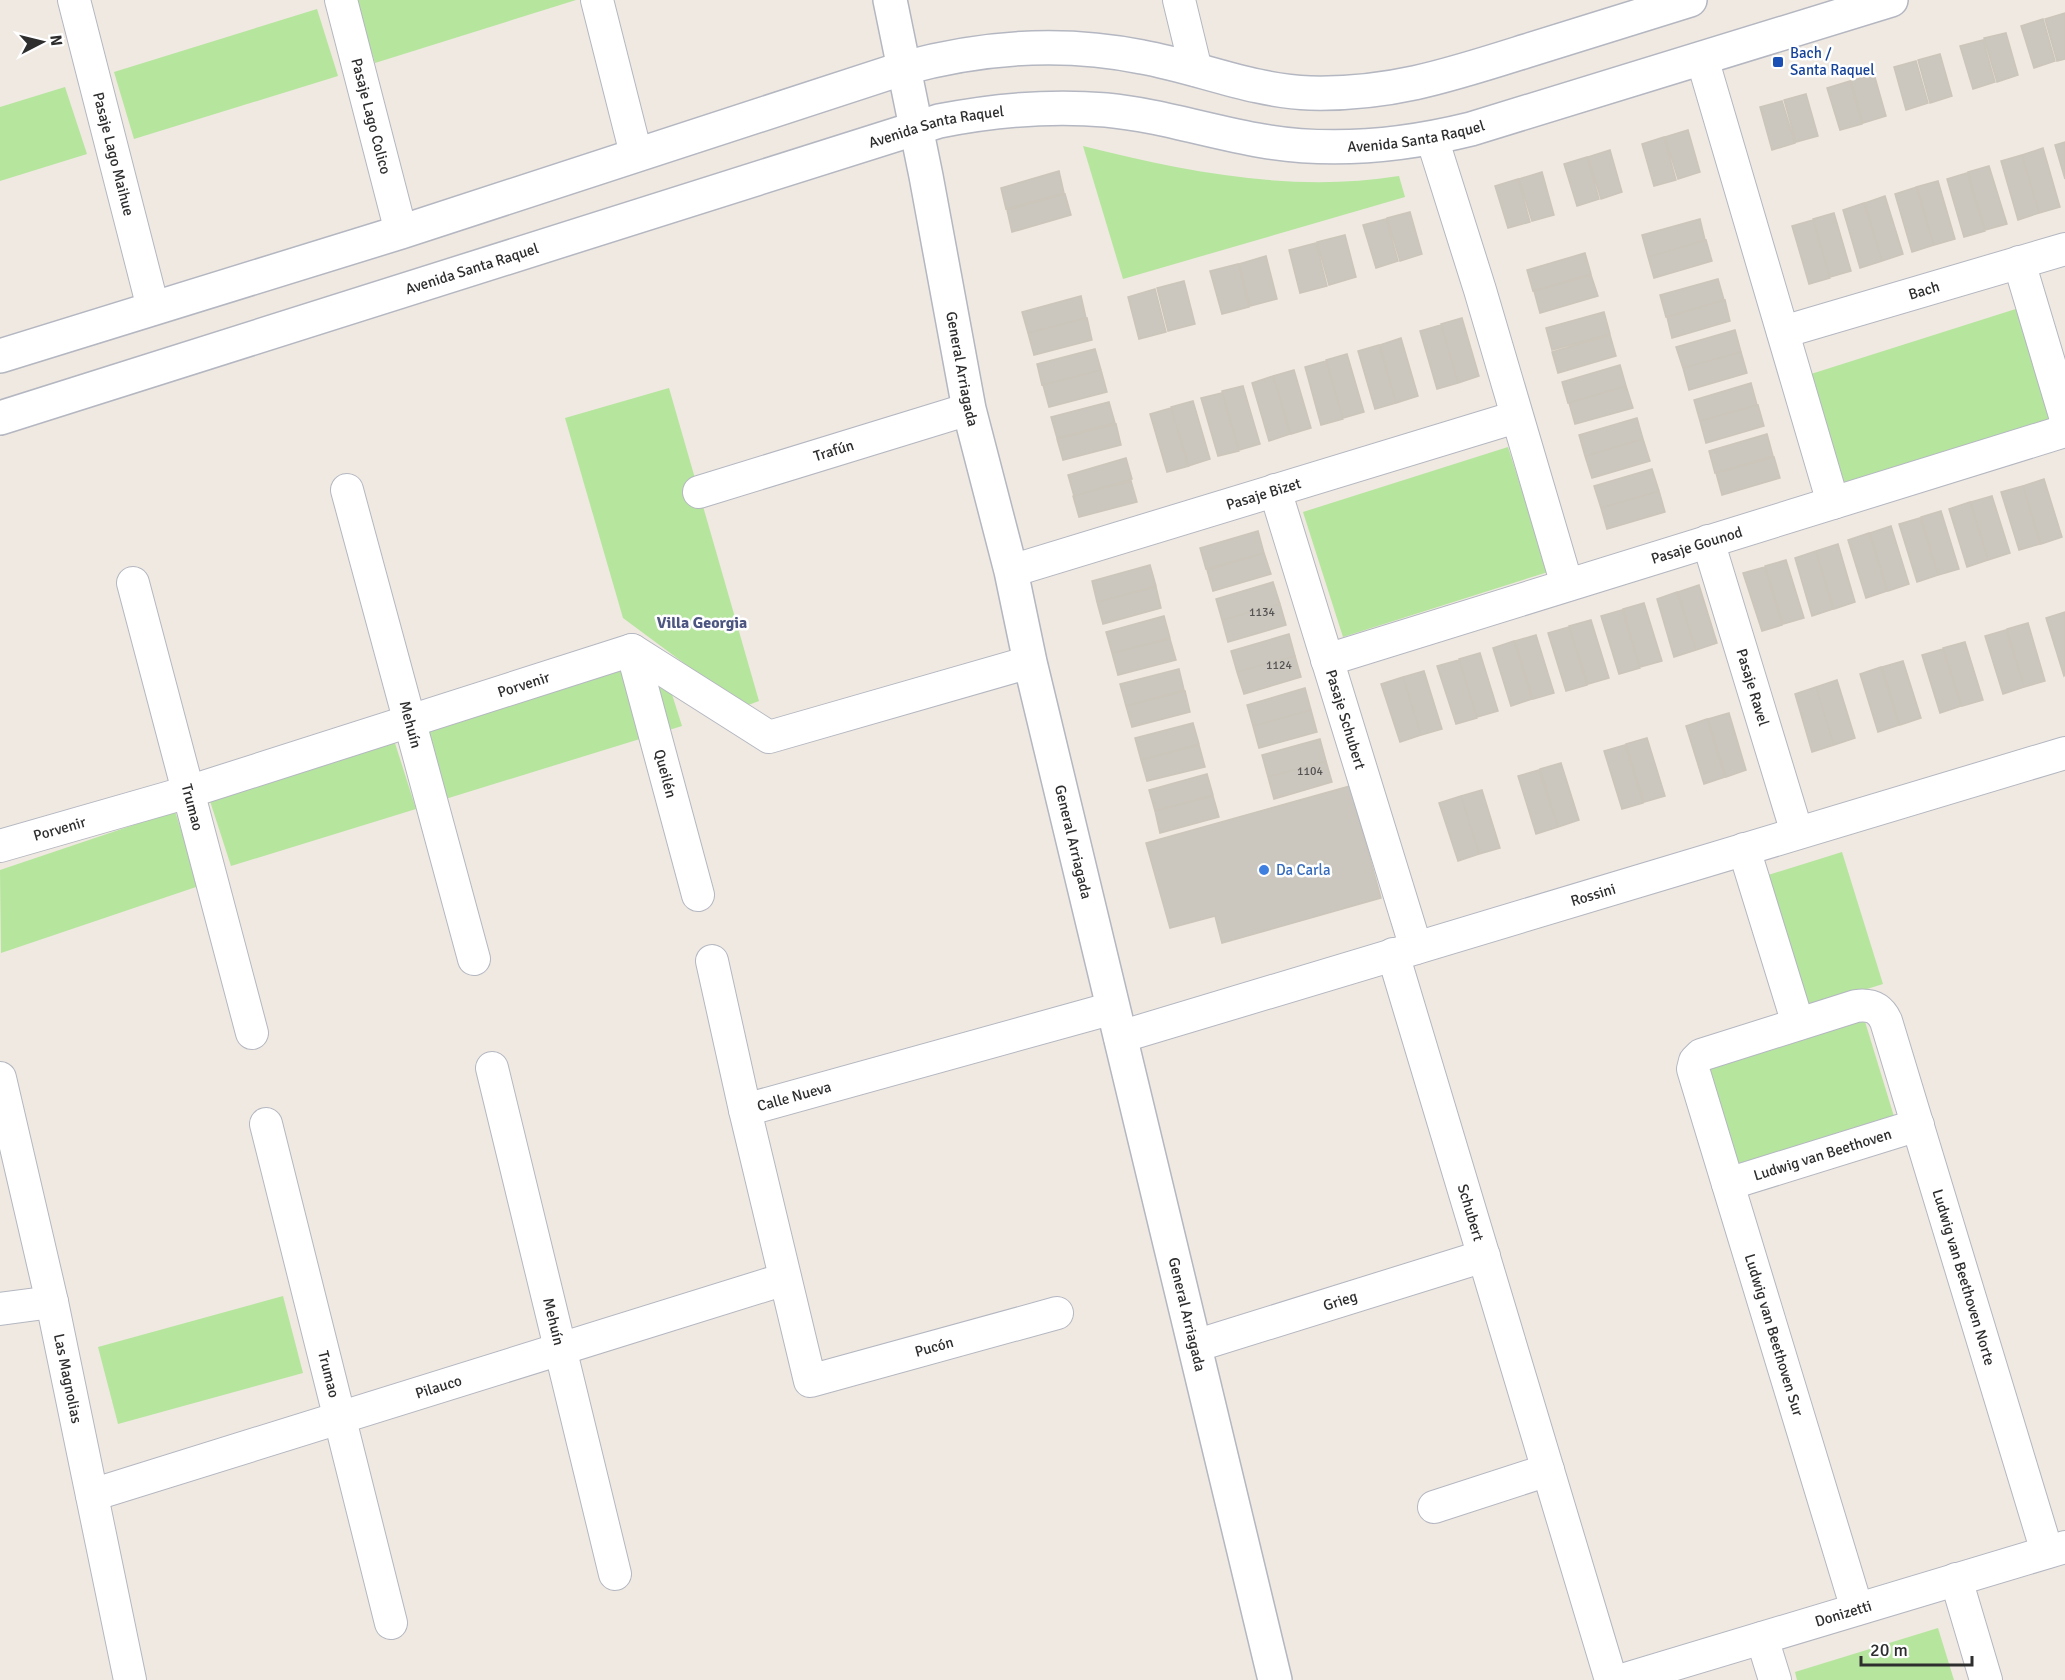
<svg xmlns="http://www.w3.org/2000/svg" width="2065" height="1680" viewBox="0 0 2065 1680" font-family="Signika,sans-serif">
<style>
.green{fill:#b6e59e}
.building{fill:#cbc7bf;stroke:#cbc5ba;stroke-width:1.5}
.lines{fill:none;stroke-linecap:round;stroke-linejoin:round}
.street-casing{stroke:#b4b7c1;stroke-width:34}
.secondary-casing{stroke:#b4b7c1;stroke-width:36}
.street{stroke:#fff;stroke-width:32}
.secondary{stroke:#fff;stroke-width:33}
.transit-dot{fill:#1a4fb4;stroke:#fff;stroke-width:2}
.shop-dot{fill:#3f7fe0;stroke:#fff;stroke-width:2}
.labels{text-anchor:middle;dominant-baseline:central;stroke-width:5;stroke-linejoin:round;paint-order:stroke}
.number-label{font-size:12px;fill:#555452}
.transit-label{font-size:15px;fill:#164399;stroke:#fff;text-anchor:start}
.street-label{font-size:15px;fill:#2e2e2e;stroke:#fff}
.shop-label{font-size:15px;fill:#366cbe;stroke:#fff;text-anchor:start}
.neighbourhood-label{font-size:16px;font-weight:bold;fill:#4d5680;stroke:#fff}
</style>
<rect width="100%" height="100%" fill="#efe9e1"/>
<path class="green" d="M355 0H576L375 63Z
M317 9 338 76 134 139 114 72Z
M65 87 87 154 0 181V107Z
M1083 146C1187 172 1292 193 1399 176L1405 197 1123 279Z
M2022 307 2057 417 1844 484 1811 374Z
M669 388 759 701 743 707 623 618 565 418Z
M1508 447 1548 572 1343 637 1303 512Z
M627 668 670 688 682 726 439 801 418 733Z
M394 740 416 809 231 866 209 798Z
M175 811 199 886 1 953 0 870Z
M1842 852 1883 984 1806 1008 1765 876Z
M1863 1015 1896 1123 1737 1170 1707 1064Z
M283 1296 303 1373 118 1424 98 1347Z
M1938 1628 1954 1680H1797L1795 1672Z"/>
<path class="building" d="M2065 13V59L2057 61 2045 19Z
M2043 19 2055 61 2034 68 2021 26Z
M2006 33 2018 75 1997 82 1984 38Z
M1983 40 1995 82 1973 89 1960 46Z
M1940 54 1952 96 1930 103 1918 60Z
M1916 61 1928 103 1906 110 1894 67Z
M1874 74 1886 116 1863 123 1851 81Z
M1850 81 1862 124 1840 130 1827 88Z
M1806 94 1818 136 1796 142 1784 100Z
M1782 101 1795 143 1772 150 1760 107Z
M1688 130 1700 172 1678 179 1665 137Z
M1664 137 1676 180 1654 186 1642 144Z
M2065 142V179L2055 145Z
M2043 148 2060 207 2039 213 2022 155Z
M1610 150 1622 192 1601 199 1588 157Z
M2022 155 2039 213 2018 220 2001 161Z
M1587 157 1599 199 1577 206 1564 164Z
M1989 166 2007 224 1985 230 1968 172Z
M1059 171 1064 193 1006 209 1001 188Z
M1542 172 1554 215 1532 221 1519 179Z
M1967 173 1985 231 1964 237 1947 179Z
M1518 179 1530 222 1508 228 1495 186Z
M1938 181 1955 239 1934 245 1916 187Z
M1917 187 1934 245 1912 252 1895 194Z
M1065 194 1071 215 1012 232 1007 210Z
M1885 196 1903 254 1882 261 1865 203Z
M1864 203 1882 261 1860 268 1843 210Z
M1410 212 1422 254 1400 261 1387 218Z
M1834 213 1851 271 1830 277 1813 219Z
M1386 219 1398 261 1376 268 1363 225Z
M1700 219 1705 240 1648 257 1642 235Z
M1813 220 1830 278 1809 284 1792 226Z
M1345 235 1356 277 1329 285 1317 242Z
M1706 240 1712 261 1654 278 1648 257Z
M1316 243 1327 286 1300 293 1289 250Z
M1585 253 1591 274 1533 291 1527 270Z
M1266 256 1277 299 1250 306 1239 264Z
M1238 264 1249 307 1222 314 1210 271Z
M1591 275 1598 296 1540 313 1534 291Z
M1718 279 1724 300 1666 317 1660 295Z
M1184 281 1195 324 1168 331 1157 288Z
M1155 289 1166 332 1139 339 1128 297Z
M1081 296 1086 318 1028 333 1022 312Z
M1725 300 1730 321 1672 338 1667 317Z
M1604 312 1610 334 1552 350 1546 328Z
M1087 318 1092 340 1034 355 1028 333Z
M1462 318 1479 376 1458 383 1441 324Z
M1441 325 1458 383 1437 389 1420 331Z
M1735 330 1741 352 1683 368 1676 347Z
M1610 335 1616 356 1558 373 1552 352Z
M1401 338 1418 396 1396 403 1380 345Z
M1379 345 1396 403 1375 409 1358 351Z
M1095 349 1101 370 1042 385 1037 364Z
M1741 352 1747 373 1689 390 1683 368Z
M1347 354 1364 412 1343 418 1326 360Z
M1326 361 1343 419 1321 425 1305 367Z
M1620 365 1626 386 1568 403 1562 382Z
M1101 370 1107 392 1049 407 1043 385Z
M1294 370 1311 428 1291 434 1273 376Z
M1273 376 1290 434 1269 441 1252 383Z
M1751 383 1757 405 1700 421 1694 400Z
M1243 386 1260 444 1239 450 1222 391Z
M1626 386 1633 408 1575 424 1569 403Z
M1222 393 1239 451 1218 456 1201 398Z
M1193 401 1210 459 1188 466 1171 407Z
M1109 402 1115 423 1057 438 1051 417Z
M1758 405 1764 426 1706 443 1700 421Z
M1171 408 1189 466 1167 472 1150 414Z
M1637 418 1643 439 1585 456 1579 435Z
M1116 424 1121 445 1063 460 1057 439Z
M1767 434 1773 456 1715 473 1709 451Z
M1643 439 1650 461 1592 478 1585 456Z
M1774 457 1780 478 1722 495 1716 473Z
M1126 458 1132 479 1074 496 1068 475Z
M1652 469 1659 491 1601 508 1594 486Z
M2044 479 2062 537 2041 544 2023 486Z
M1131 481 1137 502 1079 517 1073 496Z
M2023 486 2040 544 2019 550 2001 492Z
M1659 491 1665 512 1607 529 1601 508Z
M1992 496 2010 553 1988 560 1971 502Z
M1970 502 1988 560 1967 567 1949 509Z
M1941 511 1959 569 1938 575 1921 517Z
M1920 518 1938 575 1917 582 1899 524Z
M1891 526 1909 584 1888 591 1870 533Z
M1258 531 1264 553 1206 569 1200 548Z
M1869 533 1887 591 1866 598 1848 540Z
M1838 544 1855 602 1834 609 1816 551Z
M1816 551 1833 609 1812 616 1795 558Z
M1264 553 1271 574 1213 591 1207 570Z
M1786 560 1804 618 1783 624 1765 566Z
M1150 565 1156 586 1097 602 1092 581Z
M1765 567 1782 625 1762 631 1743 573Z
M1273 582 1280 604 1222 620 1216 599Z
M1699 585 1717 643 1696 650 1678 592Z
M1156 587 1161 608 1103 624 1097 602Z
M1677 592 1696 650 1674 657 1657 599Z
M1644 603 1662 661 1640 667 1623 609Z
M1280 604 1286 625 1228 642 1222 620Z
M1622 610 1640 668 1619 674 1601 616Z
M2065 612V675L2064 676 2046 618Z
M1164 616 1170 638 1112 653 1106 632Z
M1591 620 1609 678 1588 684 1569 626Z
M2028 623 2045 681 2024 687 2007 629Z
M1569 627 1587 685 1566 691 1548 633Z
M2006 630 2024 687 2003 694 1985 636Z
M1289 634 1295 656 1237 672 1231 651Z
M1536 635 1554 693 1533 699 1515 641Z
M1170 639 1176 660 1118 675 1112 653Z
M1514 641 1532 699 1511 706 1493 648Z
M1965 642 1983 700 1962 706 1943 648Z
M1943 649 1961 706 1940 713 1922 655Z
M1480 653 1498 711 1477 717 1459 659Z
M1295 656 1301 677 1244 694 1237 672Z
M1459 660 1477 718 1456 724 1437 666Z
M1903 661 1921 718 1900 725 1882 667Z
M1881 667 1899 725 1878 732 1860 674Z
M1179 669 1184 690 1126 706 1120 684Z
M1424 671 1442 729 1421 735 1403 677Z
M1403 677 1421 735 1400 742 1381 684Z
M1837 680 1855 738 1834 745 1816 687Z
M1816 687 1834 745 1812 752 1795 694Z
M1305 688 1311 710 1253 726 1247 705Z
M1185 691 1190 712 1132 727 1126 706Z
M1311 710 1317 732 1259 748 1253 726Z
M1729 713 1746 770 1726 777 1708 719Z
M1707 719 1725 777 1704 784 1686 726Z
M1193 723 1199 744 1141 760 1135 738Z
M1647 738 1665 796 1644 802 1626 744Z
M1320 739 1326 761 1268 777 1262 755Z
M1199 745 1205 767 1147 781 1141 760Z
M1625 745 1643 803 1622 809 1604 751Z
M1326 761 1332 782 1274 799 1268 777Z
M1561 763 1579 820 1558 827 1540 769Z
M1539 770 1558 827 1536 834 1518 776Z
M1207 774 1213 795 1155 811 1149 790Z
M1350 786 1381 898 1222 943 1215 916 1170 928 1146 843Z
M1482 790 1500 848 1479 854 1461 796Z
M1213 796 1219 817 1160 833 1155 811Z
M1461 796 1479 854 1458 861 1439 803Z"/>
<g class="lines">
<defs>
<g id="street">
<path id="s1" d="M74 0 153 308"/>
<path id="s2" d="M341 0 401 232"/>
<path d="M597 0 636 154"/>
<path d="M1179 0 1196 70"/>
<path d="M1702 58 1833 503"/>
<path d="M1432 138 1480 290 1567 585"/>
<path d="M2019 262 2065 416"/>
<path id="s3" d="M1783 332 2065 249"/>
<path id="s4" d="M347 490 474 959"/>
<path id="s5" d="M1275 490 1416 948"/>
<path id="s6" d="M699 492 969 409"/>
<path id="s7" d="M1708 541 1797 833"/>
<path id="s8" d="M1011 571 1516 417"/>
<path id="s9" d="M133 583 252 1033"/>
<path id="s10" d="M632 650 698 895"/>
<path id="s11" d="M1327 660 2065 431"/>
<path id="s12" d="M0 846 188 792 632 650 769 737 1030 662"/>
<path d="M1744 849 1798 1024"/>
<path id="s13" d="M1393 954 1611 1680"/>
<path id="s14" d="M712 961 745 1110 810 1381 1057 1313"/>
<path id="s15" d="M1120 1037 2065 753"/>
<path id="s16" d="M492 1068 615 1574"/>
<path id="s17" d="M0 1078 52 1302 130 1680"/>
<path id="s18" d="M745 1110 1113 1008"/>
<path id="s19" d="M266 1124 391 1623"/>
<path id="s20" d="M1728 1184 1918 1125"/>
<path d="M0 1309 52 1302"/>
<path id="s21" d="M1195 1346 1484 1256"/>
<path id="s22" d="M92 1495 785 1279"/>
<path d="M1434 1507 1548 1470"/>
<path d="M1956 1579 1986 1680"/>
<path id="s23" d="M1857 1609 1693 1069 1695 1061 1701 1055 1856 1006C1871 1004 1880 1008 1886 1021L2047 1552"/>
<path d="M1762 1638 1775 1680"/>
<path id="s24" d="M1622 1680 2065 1547"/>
</g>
<g id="secondary">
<path id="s25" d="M890 0 926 176 969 409 1011 571 1030 662 1275 1680"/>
<path d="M0 356 401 232 904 68C981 47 1063 41 1142 57 1198 67 1252 91 1310 93 1390 95 1450 75 1526 51 1581 34 1635 17 1690 0"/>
<path id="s26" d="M0 418 939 121C995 110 1049 105 1106 110 1159 115 1210 132 1263 141 1333 153 1402 146 1471 129L1891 0"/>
</g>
</defs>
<use href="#street" class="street-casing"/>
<use href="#secondary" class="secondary-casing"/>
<use href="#street" class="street"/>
<use href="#secondary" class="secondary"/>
</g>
<rect class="transit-dot" x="1772" y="56" width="12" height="12" rx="3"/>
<circle class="shop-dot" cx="1264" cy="870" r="6"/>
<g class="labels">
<g class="number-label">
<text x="1262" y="612">1134</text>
<text x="1279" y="665">1124</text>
<text x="1310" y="771">1104</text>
</g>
<g class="transit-label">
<text x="1790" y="53">Bach /<tspan x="1790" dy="17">Santa Raquel</tspan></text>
</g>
<g class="street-label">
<text stroke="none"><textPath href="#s2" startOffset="120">Pasaje Lago Colico</textPath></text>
<text stroke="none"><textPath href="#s26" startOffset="981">Avenida Santa Raquel</textPath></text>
<text stroke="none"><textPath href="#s26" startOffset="1467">Avenida Santa Raquel</textPath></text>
<text stroke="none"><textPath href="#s1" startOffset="159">Pasaje Lago Maihue</textPath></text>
<text stroke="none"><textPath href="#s26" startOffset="495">Avenida Santa Raquel</textPath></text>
<text stroke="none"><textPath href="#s3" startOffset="147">Bach</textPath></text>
<text stroke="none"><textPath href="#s25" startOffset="376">General Arriagada</textPath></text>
<text stroke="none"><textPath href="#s6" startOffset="141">Trafún</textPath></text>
<text stroke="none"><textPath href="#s8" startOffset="264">Pasaje Bizet</textPath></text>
<text stroke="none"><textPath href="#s11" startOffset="387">Pasaje Gounod</textPath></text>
<text stroke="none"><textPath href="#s12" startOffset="548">Porvenir</textPath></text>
<text stroke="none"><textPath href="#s7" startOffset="153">Pasaje Ravel</textPath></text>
<text stroke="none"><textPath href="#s5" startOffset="240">Pasaje Schubert</textPath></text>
<text stroke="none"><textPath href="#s4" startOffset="243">Mehuín</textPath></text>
<text stroke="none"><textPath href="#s10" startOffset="128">Queilén</textPath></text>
<text stroke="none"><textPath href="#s9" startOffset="232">Trumao</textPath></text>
<text stroke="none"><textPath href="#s12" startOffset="62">Porvenir</textPath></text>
<text stroke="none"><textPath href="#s25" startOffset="862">General Arriagada</textPath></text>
<text stroke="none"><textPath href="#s15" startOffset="494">Rossini</textPath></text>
<text stroke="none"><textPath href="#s18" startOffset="51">Calle Nueva</textPath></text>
<text stroke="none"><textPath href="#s20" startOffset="99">Ludwig van Beethoven</textPath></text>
<text stroke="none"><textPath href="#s13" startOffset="270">Schubert</textPath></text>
<text stroke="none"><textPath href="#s23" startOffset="1048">Ludwig van Beethoven Norte</textPath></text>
<text stroke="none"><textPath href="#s21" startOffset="152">Grieg</textPath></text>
<text stroke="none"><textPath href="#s25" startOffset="1348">General Arriagada</textPath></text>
<text stroke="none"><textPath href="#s16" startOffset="261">Mehuín</textPath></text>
<text transform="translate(1774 1335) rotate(73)">Ludwig van Beethoven Sur</text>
<text stroke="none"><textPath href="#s14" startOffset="560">Pucón</textPath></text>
<text stroke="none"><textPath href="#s19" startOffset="258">Trumao</textPath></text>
<text stroke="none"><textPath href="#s17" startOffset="308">Las Magnolias</textPath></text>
<text stroke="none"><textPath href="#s22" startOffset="363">Pilauco</textPath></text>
<text stroke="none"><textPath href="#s24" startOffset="231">Donizetti</textPath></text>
</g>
<g class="shop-label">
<text x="1276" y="870">Da Carla</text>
</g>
<g class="neighbourhood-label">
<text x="702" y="623">Villa Georgia</text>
</g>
</g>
<g transform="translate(42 42) rotate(83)" stroke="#ffffff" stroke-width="4.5" paint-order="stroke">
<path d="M0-4.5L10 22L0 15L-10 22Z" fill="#2e2e2e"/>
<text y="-9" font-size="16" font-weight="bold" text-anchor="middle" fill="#2e2e2e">N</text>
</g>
<path d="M1861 1656v9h111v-9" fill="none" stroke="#2e2e2e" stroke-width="3"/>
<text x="1870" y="1656" font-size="18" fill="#2e2e2e" stroke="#ffffff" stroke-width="4.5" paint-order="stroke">20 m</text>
</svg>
